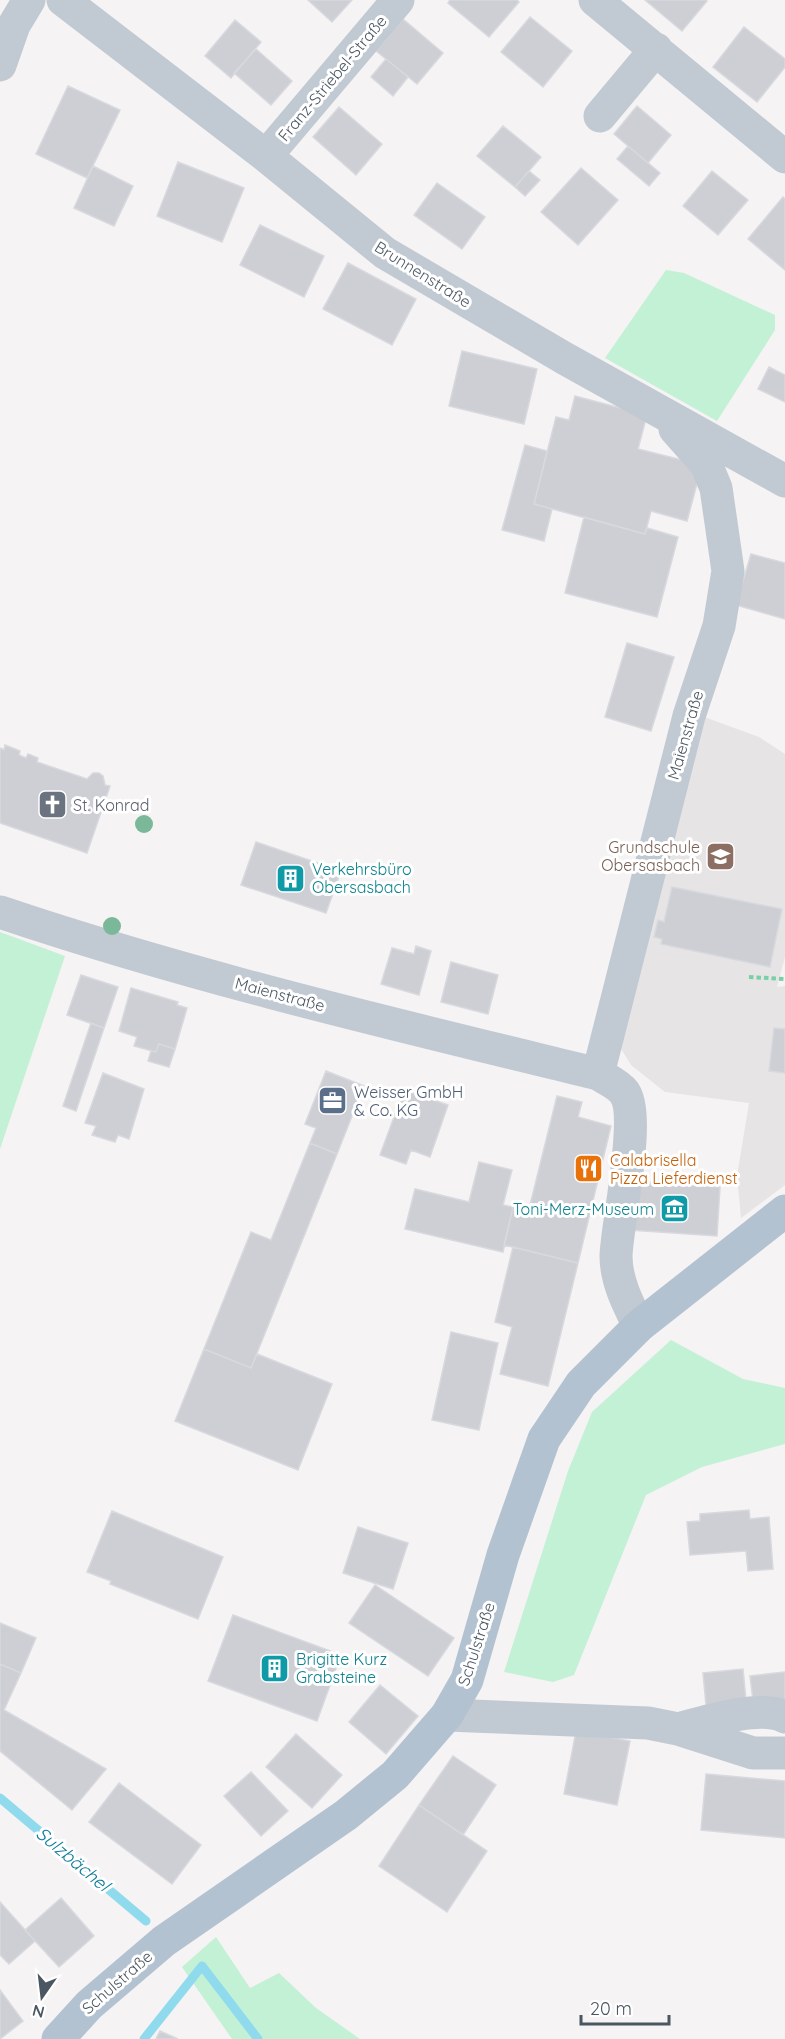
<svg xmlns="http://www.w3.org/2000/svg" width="785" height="2039" viewBox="0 0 785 2039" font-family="Quicksand,sans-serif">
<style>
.education{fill:#e6e4e5}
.green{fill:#c3f1d5}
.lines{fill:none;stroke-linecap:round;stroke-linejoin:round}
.stream{stroke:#90daee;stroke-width:9}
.building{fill:#cdcfd5;stroke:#d7d9de;stroke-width:1.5}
.path{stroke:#7ad0a6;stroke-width:4;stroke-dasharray:4.5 3;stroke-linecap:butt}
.minor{stroke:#c1cad2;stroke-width:33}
.major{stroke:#b3c2d1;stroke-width:33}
.tree{fill:#7bb799}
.labels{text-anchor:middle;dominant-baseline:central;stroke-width:6;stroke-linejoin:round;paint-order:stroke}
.street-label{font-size:16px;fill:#4a5661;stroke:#fff}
.worship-label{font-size:16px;fill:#5b616d;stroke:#fff;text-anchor:start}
.education-label{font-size:16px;fill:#785e54;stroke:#fff;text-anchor:end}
.culture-label{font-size:16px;fill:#0d838f;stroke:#fff;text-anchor:start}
.service-label{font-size:16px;fill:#4e5e75;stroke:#fff;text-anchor:start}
.food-label{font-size:16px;fill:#c56008;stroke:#fff;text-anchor:start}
.water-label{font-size:18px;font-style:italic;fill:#0c7c9b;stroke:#fff}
</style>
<rect width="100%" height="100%" fill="#f5f3f3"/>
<path class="education" d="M696 714 759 737 785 754V957L777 987 785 986V1185L741 1218 737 1176 749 1103 665 1092 631 1065 618 1044Z"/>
<path class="green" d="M666 270 684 273 775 315V330L717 421 605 358Z
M0 932 65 956 0 1149Z
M671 1340 743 1379 785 1388V1444L702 1467 646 1495 574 1675 553 1682 504 1672 568 1471 592 1412Z
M216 1937 250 1988 279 1973 316 2008 360 2039H232L182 1967Z"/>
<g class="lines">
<path class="stream" d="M0 1798 146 1921
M144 2039 202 1966 258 2039"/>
</g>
<path class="building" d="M308 0H352L332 22Z
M450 0H517L519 2 489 37 448 3Z
M645 0H706L707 1 682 31Z
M530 17 572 51 543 87 501 52Z
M403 19 443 53 417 84 376 51Z
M235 20 261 42 231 78 205 56Z
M744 27 785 59V67L757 102 713 67Z
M256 49 292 81 271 105 234 73Z
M386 59 408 77 393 96 371 77Z
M68 86 120 110 87 178 36 154Z
M637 106 671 135 648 163 614 134Z
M339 107 382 144 356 175 313 137Z
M503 126 541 157 515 187 477 156Z
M628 146 660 173 649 186 617 159Z
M178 162 244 188 222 242 157 216Z
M93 166 133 186 114 226 74 208Z
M581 168 618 200 578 245 541 212Z
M529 171 540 180 525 196 515 187Z
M712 171 748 200 718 235 683 206Z
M437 183 485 217 462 249 414 215Z
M783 197 785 199V270L748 239Z
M260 225 324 256 304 297 240 265Z
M348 263 416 299 392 345 323 309Z
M462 351 537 369 524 424 449 406Z
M769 367 785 375V402L758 389Z
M575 396 647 415 638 449 702 465 687 521 651 511 645 534 534 504 556 417 569 420Z
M525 445 547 451 534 504 552 509 544 541 502 530Z
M584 517 645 534 647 528 678 537 657 617 565 593Z
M751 554 785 563V619L736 605Z
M627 643 674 657 651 731 605 717Z
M5 745 20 751 19 755 26 758 28 754 38 758 37 762 87 779 93 773H99L103 776 105 785 110 786 87 853 0 823V748L4 750Z
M256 842 341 871 326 913 241 885Z
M672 887 782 909 770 967 661 944 662 939 654 937 658 920 664 922Z
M416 946 431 951 419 995 381 984 392 948 414 954Z
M451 962 498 975 488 1014 441 1002Z
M81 975 118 987 104 1028 67 1015Z
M131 988 178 1002 177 1005 187 1008 175 1049 159 1044 156 1052 134 1046 137 1037 119 1031Z
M91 1023 104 1028 76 1111 63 1106Z
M774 1028 785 1029V1073L769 1071Z
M159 1044 175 1049 169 1067 148 1061 151 1051 156 1052Z
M326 1071 364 1086 337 1154 310 1143 316 1128 305 1124Z
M103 1073 144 1089 129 1139 118 1135 115 1142 92 1135 96 1126 85 1123Z
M404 1090 448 1105 430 1157 411 1150 406 1164 380 1155Z
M557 1096 582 1102 578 1117 611 1126 578 1263 504 1245 513 1207 539 1214 540 1208 530 1205Z
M310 1143 337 1154 251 1368 204 1349 251 1232 271 1240Z
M479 1162 512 1170 503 1205 513 1207 503 1252 405 1229 415 1189 469 1202Z
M633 1181 720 1187 717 1236 630 1230Z
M513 1247 578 1263 548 1386 500 1374 512 1327 495 1322Z
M451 1332 498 1343 479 1430 432 1420Z
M204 1349 251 1368 257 1354 332 1384 298 1470 175 1421Z
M749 1510 750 1519 769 1517 773 1569 748 1571 746 1551 690 1555 687 1522 700 1521V1514Z
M112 1511 223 1557 198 1619 110 1584 111 1581 87 1572Z
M358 1527 408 1543 393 1589 343 1573Z
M375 1585 454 1638 428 1676 349 1623Z
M233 1615 341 1655 317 1721 208 1681Z
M0 1623 36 1638 21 1673 0 1664Z
M0 1664 21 1673 4 1710 106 1769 72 1810 0 1751Z
M743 1669 746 1701 706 1705 703 1673Z
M785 1672V1706L754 1709 750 1676Z
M380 1685 418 1716 386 1754 349 1722Z
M576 1731 630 1741 617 1805 564 1794Z
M296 1734 342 1775 312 1808 266 1767Z
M453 1756 496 1785 463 1835 419 1805Z
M251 1772 288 1811 261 1836 224 1796Z
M706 1774 785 1781V1838L701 1830Z
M119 1783 201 1845 172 1884 89 1822Z
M419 1805 487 1851 447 1912 379 1866Z
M61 1898 94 1936 59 1967 25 1930Z
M0 1902 35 1941 9 1964 0 1955Z
M0 1990 23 2021 0 2039Z
M160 2031 178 2039H156Z"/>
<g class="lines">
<path class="path" d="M749 977 785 979"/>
<path class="minor" d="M63 0 266 156 385 253 564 358 785 481
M595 0 785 157
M0 65 14 25 29 0
M600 116 656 49
M266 156 398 0
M0 912C196 978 397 1025 598 1074 606 1079 618 1084 624 1092 642 1115 617 1223 616 1256 616 1281 628 1304 639 1326
M598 1074 689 716 719 626 728 571 716 488 706 464 675 429
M447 1715 648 1723 678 1729 753 1753H785
M678 1729C704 1722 761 1704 785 1717"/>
<path class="major" d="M58 2039 89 2005 164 1941 346 1815 395 1775 447 1715 467 1680 503 1555 544 1439 581 1384 639 1326 785 1211"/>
</g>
<g class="tree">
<circle cx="144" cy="824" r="9"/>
<circle cx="112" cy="926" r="9"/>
</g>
<defs>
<symbol id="church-square" viewBox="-11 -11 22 22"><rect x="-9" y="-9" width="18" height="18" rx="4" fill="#6b7280" stroke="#fff"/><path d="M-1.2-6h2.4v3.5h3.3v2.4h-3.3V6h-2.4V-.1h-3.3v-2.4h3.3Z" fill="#fff"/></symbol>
<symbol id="school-square" viewBox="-11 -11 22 22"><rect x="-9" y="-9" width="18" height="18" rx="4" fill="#8d6e63" stroke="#fff"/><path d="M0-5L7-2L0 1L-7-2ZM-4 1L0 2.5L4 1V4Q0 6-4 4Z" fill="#fff"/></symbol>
<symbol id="building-square" viewBox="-11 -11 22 22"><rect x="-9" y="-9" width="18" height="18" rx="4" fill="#0f9aa8" stroke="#fff"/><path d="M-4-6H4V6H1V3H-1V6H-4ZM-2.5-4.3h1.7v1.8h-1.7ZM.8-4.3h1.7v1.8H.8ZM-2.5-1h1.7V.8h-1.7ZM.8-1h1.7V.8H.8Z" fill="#fff"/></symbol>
<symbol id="office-square" viewBox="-11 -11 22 22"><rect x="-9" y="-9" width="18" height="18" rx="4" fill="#5c6f8a" stroke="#fff"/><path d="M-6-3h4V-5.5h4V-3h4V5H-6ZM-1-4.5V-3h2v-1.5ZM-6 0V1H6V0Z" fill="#fff"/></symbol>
<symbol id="restaurant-square" viewBox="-11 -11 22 22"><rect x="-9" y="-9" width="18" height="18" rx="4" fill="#e8710a" stroke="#fff"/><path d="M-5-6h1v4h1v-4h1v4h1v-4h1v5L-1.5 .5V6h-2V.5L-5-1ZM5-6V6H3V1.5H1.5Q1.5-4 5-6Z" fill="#fff"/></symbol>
<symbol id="museum-square" viewBox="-11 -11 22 22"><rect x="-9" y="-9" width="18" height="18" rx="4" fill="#0f9aa8" stroke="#fff"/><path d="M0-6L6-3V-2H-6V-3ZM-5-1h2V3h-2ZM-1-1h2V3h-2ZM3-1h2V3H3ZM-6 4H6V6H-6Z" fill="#fff"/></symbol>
</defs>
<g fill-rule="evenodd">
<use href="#church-square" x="36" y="788" width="33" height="33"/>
<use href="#school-square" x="704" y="840" width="33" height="33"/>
<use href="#building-square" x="274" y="862" width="33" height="33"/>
<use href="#office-square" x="316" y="1084" width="33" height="33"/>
<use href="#restaurant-square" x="572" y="1152" width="33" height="33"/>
<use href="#museum-square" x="658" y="1192" width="33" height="33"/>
<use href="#building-square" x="258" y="1652" width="33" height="33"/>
</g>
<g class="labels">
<g class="street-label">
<text transform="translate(332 78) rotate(-50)">Franz-Striebel-Straße</text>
<text transform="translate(423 274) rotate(32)">Brunnenstraße</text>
<text transform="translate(685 735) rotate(-74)">Maienstraße</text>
<text transform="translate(280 994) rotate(15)">Maienstraße</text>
<text transform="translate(476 1644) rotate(-72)">Schulstraße</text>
<text transform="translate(117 1982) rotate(-41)">Schulstraße</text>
</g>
<g class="worship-label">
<text x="73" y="805">St. Konrad</text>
</g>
<g class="education-label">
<text x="700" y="847">Grundschule<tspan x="700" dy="18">Obersasbach</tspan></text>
</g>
<g class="culture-label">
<text x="312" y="869">Verkehrsbüro<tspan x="312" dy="18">Obersasbach</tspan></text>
<text x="654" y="1209" text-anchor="end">Toni-Merz-Museum</text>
<text x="296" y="1659">Brigitte Kurz<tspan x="296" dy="18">Grabsteine</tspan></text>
</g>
<g class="service-label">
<text x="354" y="1092">Weisser GmbH<tspan x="354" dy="18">&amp; Co. KG</tspan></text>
</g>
<g class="food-label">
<text x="610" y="1160">Calabrisella<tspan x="610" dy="18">Pizza Lieferdienst</tspan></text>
</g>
<g class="water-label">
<text transform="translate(73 1859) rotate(40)">Sulzbächel</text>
</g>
</g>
<g transform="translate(42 1997) rotate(194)" stroke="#ffffff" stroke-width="4.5" paint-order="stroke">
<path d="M0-4.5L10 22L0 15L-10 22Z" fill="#4a5661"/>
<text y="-9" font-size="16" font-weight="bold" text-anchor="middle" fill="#4a5661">N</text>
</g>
<path d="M581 2015v9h88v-9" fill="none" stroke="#4a5661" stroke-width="3"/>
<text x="590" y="2015" font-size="18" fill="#4a5661" stroke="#ffffff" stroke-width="4.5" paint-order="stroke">20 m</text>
</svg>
